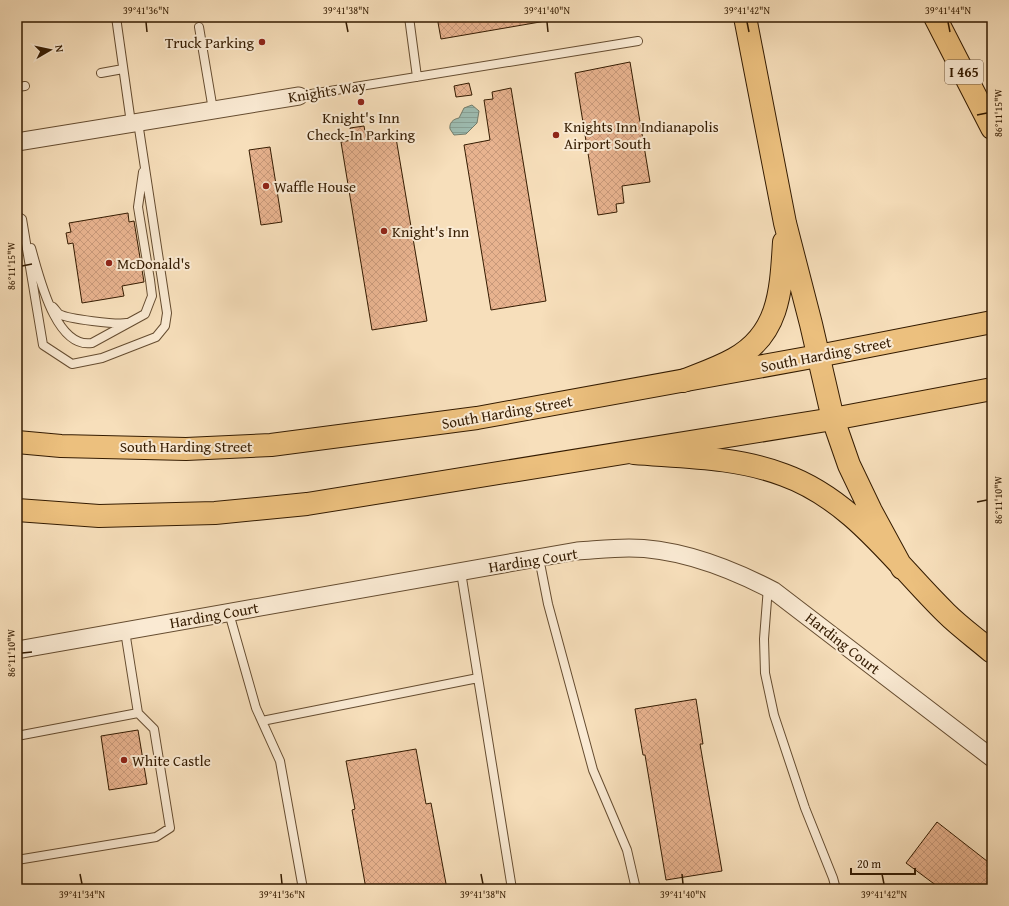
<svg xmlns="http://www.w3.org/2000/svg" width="1009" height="906" viewBox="0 0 1009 906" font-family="'Gentium Book Plus',serif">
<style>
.water{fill:url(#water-rules);stroke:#737c6b}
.building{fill:url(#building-cross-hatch);stroke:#341b01}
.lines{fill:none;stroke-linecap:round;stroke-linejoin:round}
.lane-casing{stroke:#654c30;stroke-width:10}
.street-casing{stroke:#654c30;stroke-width:19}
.primary-casing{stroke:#341b01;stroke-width:24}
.highway-casing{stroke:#341b01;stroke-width:24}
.lane{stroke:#faead3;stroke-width:8}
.street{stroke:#faead3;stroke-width:17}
.primary{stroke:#ecc07e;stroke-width:22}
.highway{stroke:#ecc07e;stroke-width:22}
.ticks{fill:none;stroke:#341b01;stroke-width:1.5}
.poi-dot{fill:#8f2418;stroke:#faead3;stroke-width:1.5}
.labels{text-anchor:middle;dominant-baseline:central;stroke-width:4;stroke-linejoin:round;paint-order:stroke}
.shield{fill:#faead3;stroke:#6f5940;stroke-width:1}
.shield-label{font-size:14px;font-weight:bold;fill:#341b01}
.poi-label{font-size:15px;fill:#341b01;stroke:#faead3;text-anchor:start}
.street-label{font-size:15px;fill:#341b01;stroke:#faead3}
.neatline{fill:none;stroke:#341b01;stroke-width:1.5}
.ticks-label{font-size:10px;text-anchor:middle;fill:#341b01}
</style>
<defs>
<pattern id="water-rules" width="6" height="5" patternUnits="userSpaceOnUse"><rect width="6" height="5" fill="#9dbcb1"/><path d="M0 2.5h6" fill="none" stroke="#88a196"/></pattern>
<pattern id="building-cross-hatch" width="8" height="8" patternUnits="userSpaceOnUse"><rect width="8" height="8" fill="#e8b38f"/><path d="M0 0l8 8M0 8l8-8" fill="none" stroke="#c8997a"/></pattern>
</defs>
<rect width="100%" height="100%" fill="#f7dfbb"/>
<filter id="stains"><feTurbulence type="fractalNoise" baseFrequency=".005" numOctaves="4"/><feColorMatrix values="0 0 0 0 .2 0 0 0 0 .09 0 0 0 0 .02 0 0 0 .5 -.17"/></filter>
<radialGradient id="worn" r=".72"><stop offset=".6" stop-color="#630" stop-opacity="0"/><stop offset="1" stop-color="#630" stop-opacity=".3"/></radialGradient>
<path class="water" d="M472 105 479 111 477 123 466 134 454 135 450 129C449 123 453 119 459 118L464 108Z"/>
<path class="building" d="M437 17H569L441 39Z
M630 62 650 182 622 186 624 203 616 204 617 212 598 215 575 73Z
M469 83 472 95 456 97 454 86Z
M511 88 546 301 491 310 464 145 490 140 484 100 493 99 492 92Z
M364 126 366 137 395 132 427 321 372 330 341 142 352 140 350 128Z
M270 147 282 222 261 225 249 150Z
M128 213 129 222 134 221 144 282 122 286 124 296 82 303 73 243 68 244 66 233 71 232 69 223Z
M696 699 703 744H700L722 871 666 880 645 755H643L635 709Z
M138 730 147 784 109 790 101 736Z
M416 749 426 804 431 803 447 889H366L352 810 355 809 346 761Z
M937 822 992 865V889H941L906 863Z"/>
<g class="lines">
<defs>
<path id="lane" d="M116 17 131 123
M409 17 417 77
M199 27 213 110
M101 73 123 69
M17 87 25 86
M299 96 638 41
M17 216 22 219 43 345 72 364 102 358 156 337 165 326 167 313 138 122
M31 248C39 275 55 349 92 343L145 314 150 301 152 296 150 280 138 207 143 172
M53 307C55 309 57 312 59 314 68 319 117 325 127 323
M539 558 548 604 593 770 627 850 636 889
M461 572 512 889
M768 587 764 639 765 673 774 715 805 808 833 878 836 889
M229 613 256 708 280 761 303 889
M262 721 478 678
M17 736 138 713 125 631
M17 860 156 837 170 828 154 729 138 713"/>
<path id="street" d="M17 142 299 96
M17 650 577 551C594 550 612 548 629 548 680 548 730 568 774 591L992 758"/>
<path id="primary" d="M17 442 61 446 186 449 271 445 477 418 818 356 992 322
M17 510 99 516 215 513 307 504 833 419 992 389"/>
<path id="highway" d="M745 17 785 223 811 324 833 419 849 465 871 511 902 568
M935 17 992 128
M683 381C700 374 718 368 734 359 780 334 781 289 784 242
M634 453C684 457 737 457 784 475 853 500 895 563 946 613 960 627 977 639 992 652"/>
</defs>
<use href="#lane" class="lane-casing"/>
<use href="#street" class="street-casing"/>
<use href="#primary" class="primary-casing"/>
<use href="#highway" class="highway-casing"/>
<use href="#lane" class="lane"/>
<use href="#street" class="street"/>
<use href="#primary" class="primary"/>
<use href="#highway" class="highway"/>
</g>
<path class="ticks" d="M146 22 147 32M346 22 348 32M547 22 548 32M747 22 749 32M948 22 950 32M977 115 987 113M22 266 32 264M977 502 987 500M22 653 32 652M80 874 82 884M281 874 282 884M481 874 483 884M682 874 683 884M882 874 884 884"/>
<g class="poi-dot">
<circle cx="262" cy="42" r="4"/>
<circle cx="361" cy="102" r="4"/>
<circle cx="556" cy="135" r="4"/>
<circle cx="266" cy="186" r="4"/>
<circle cx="384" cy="231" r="4"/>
<circle cx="109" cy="263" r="4"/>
<circle cx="124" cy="760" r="4"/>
</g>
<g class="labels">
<rect class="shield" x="945" y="60" width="38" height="24" rx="3"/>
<g class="shield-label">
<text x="964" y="72">I 465</text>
</g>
<g class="poi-label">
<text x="254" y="42" text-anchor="end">Truck Parking</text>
<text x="361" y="117" text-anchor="middle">Knight's Inn<tspan x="361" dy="17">Check-In Parking</tspan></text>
<text x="564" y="126">Knights Inn Indianapolis<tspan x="564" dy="17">Airport South</tspan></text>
<text x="274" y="186">Waffle House</text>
<text x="392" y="231">Knight's Inn</text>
<text x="117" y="263">McDonald's</text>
<text x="132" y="760">White Castle</text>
</g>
<g class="street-label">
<text transform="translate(327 91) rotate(-9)">Knights Way</text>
<text transform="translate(826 354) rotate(-11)">South Harding Street</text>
<text transform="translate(507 412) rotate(-10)">South Harding Street</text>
<text x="186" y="446">South Harding Street</text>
<text transform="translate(533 560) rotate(-9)">Harding Court</text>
<text transform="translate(214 615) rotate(-10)">Harding Court</text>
<text transform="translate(843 643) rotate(38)">Harding Court</text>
</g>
</g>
<rect width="1009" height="906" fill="none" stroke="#f7dfbb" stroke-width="44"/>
<g transform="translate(50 50) rotate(81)" stroke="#faead3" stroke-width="3" paint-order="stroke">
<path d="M0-3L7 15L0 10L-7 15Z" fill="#341b01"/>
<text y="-6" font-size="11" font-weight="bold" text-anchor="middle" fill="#341b01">N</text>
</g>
<path d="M851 868v6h64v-6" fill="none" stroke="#341b01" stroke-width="2"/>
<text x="857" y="868" font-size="12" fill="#341b01" stroke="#faead3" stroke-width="3" paint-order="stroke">20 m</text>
<rect x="22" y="22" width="965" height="862" class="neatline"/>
<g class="ticks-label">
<text x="146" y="14">39°41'36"N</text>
<text x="346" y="14">39°41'38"N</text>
<text x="547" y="14">39°41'40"N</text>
<text x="747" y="14">39°41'42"N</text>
<text x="948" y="14">39°41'44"N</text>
<text transform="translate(998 113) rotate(-90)" y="4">86°11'15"W</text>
<text transform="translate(11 266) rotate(-90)" y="4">86°11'15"W</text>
<text transform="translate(998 500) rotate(-90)" y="4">86°11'10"W</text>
<text transform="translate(11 653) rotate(-90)" y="4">86°11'10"W</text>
<text x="82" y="898">39°41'34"N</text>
<text x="282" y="898">39°41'36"N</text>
<text x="483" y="898">39°41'38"N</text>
<text x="683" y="898">39°41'40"N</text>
<text x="884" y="898">39°41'42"N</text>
</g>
<rect width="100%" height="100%" filter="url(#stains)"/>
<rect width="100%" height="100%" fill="url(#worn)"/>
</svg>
